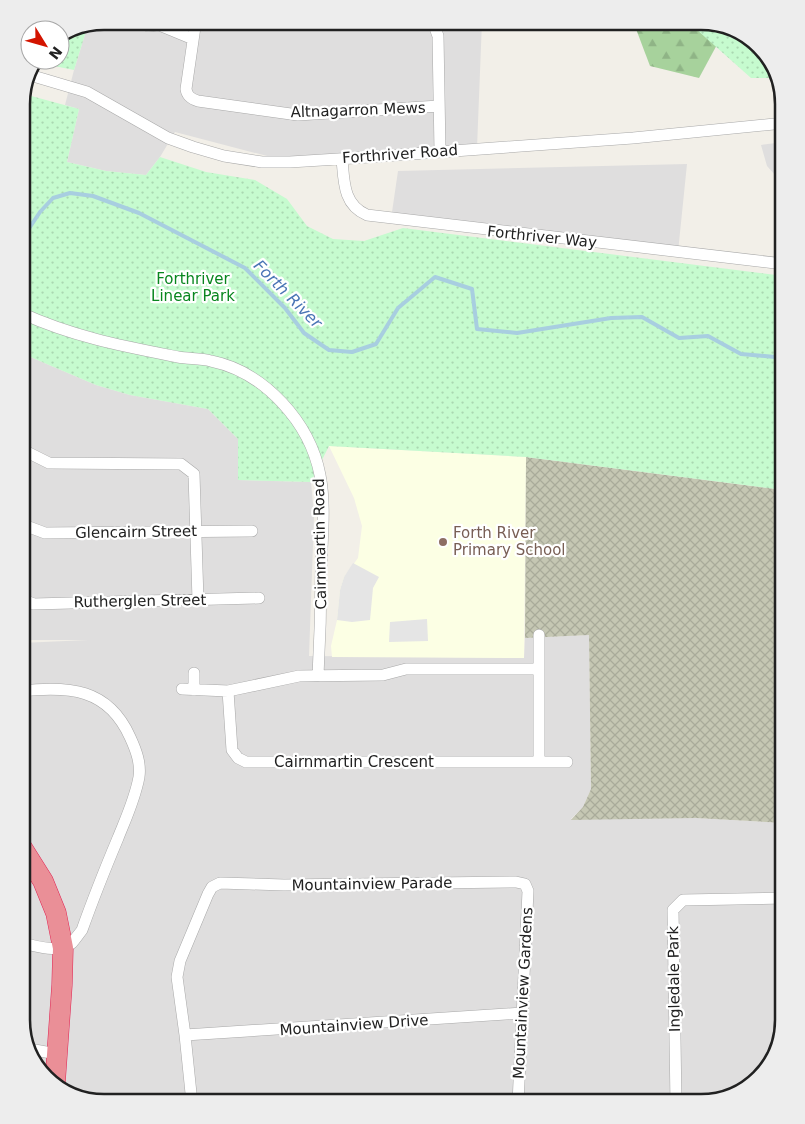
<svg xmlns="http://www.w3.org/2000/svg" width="805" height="1124" viewBox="0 0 805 1124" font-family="'DejaVu Sans',sans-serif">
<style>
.residential{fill:#dfdede}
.education{fill:#fcffe4}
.construction{fill:url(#construction-cross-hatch)}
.forest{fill:url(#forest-firs)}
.park{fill:url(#park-dots)}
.parking{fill:#e5e5e5}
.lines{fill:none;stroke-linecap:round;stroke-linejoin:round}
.stream{stroke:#a8cee0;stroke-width:4}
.street-casing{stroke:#a8a8a8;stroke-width:12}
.highway-casing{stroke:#e12453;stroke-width:21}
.street{stroke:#fff;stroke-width:11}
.highway{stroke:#ea8f97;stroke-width:20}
.education-dot{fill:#8d6e63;stroke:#fff;stroke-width:2}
.labels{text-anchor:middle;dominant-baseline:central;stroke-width:4.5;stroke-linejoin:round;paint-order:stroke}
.street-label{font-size:15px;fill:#212121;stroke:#fff}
.park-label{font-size:15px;fill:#09861f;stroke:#fff}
.education-label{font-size:15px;fill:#785e54;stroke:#fff;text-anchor:start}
.water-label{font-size:16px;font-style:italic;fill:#4a75b5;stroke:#fff}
.rim{fill:none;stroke:#212121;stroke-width:2.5}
</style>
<defs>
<pattern id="construction-cross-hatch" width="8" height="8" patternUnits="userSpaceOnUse" patternTransform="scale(1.25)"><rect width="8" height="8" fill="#c5c7b3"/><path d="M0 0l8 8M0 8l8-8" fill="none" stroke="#a9ab9a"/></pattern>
<pattern id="forest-firs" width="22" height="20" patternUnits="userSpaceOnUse" patternTransform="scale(1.25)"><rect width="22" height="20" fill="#a7d29c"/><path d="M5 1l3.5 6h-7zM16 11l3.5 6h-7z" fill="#8fb486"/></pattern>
<pattern id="park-dots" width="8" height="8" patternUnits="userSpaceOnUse" patternTransform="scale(1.25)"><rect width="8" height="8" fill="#c6fbcf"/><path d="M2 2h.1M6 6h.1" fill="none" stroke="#aad7b1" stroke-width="1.8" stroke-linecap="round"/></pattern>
</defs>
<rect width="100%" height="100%" fill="#f2efe8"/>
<path class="residential" d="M105 21H482L477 148 290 162 175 132 160 157 146 175 106 171 67 162 79 109 65 105 74 70 87 28Z
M784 142V185L767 166 761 145Z
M687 164 678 252 391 219 398 171Z
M21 353 96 385 130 395 208 409 238 439V480L311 482 314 516 309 656 524 658 525 638 589 635 591 789 583 807 571 819 696 818 784 823V1020L772 1061 742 1091 701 1103H99L63 1091 33 1061 21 1019V643L88 640H21Z"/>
<path class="education" d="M329 446 526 457 524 658 332 657 331 646 337 620 340 590 344 577 358 558 362 526 354 498Z"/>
<path class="construction" d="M526 457 784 490V823L696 818 571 820 583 807 591 789 589 635 525 638Z"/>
<path class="forest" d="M633 21H706L726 28 699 78 650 66Z"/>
<path class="park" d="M687 21H706L742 33 772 63 777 78H751Z
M87 28 74 70 39 63 41 60H60V38Z
M24 94 79 109 67 162 106 171 146 175 160 157 206 172 255 180 287 199 307 226 333 239 364 241 403 228 784 276V490L526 457 329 446 311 482 238 480V439L208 409 130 395 96 385 21 353V99Z"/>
<path class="parking" d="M353 563 379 577 373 588 370 620 352 622 337 620 340 590 344 577Z
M427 619 428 641 389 642 390 622Z"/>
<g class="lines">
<path class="stream" d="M21 237 24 236 40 212 53 198 70 193 93 196 139 213 245 268 285 308 304 333 329 350 352 352 376 344 398 308 435 277 472 289 477 329 517 333 611 318 642 317 679 338 708 336 741 354 775 357 784 353"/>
<defs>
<path id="street" d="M199 21 195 27 186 89C187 96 191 99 198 101L298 115 439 106
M429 21 434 25 438 36 440 151
M148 26 159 25 193 39
M33 76 87 92 168 138 193 147 224 156 262 162H290L370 157 633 138 784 123
M342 159C344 181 343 205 367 215L784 264
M21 313C74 337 122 346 178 357 189 359 200 358 211 361 265 372 310 423 320 475 326 506 322 539 321 570 321 605 320 641 318 676
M21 449 49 463 181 464 194 474 198 600
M21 524 45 533 252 531
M21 599 34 604 259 598
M539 635V762
M182 689 228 691 299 676 383 675 406 669H539
M194 690V673
M228 691 232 750 238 758 246 762H567
M21 943C37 946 58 954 72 943 75 939 79 934 82 930 93 899 105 869 118 838 126 818 135 799 139 777 141 763 136 750 130 737 108 688 69 686 21 691
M185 1035 522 1013
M29 1049 57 1054
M192 1103 185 1035 177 977 180 961 208 894 212 887 220 883 284 885 516 882 525 884 528 891 518 1103
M676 1103 673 910 683 900 784 898"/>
<path id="highway" d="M21 846 43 881 56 913 63 948 62 985 55 1083"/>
</defs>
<use href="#street" class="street-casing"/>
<use href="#highway" class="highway-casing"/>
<use href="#street" class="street"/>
<use href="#highway" class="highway"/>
</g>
<circle class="education-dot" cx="443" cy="542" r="5"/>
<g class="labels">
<g class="street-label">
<text transform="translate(358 110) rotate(-2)">Altnagarron Mews</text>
<text transform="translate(400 154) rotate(-4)">Forthriver Road</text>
<text transform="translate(542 237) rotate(6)">Forthriver Way</text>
<text transform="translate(136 532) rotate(-1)">Glencairn Street</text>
<text transform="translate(320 544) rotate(-91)">Cairnmartin Road</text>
<text transform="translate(140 601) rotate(-1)">Rutherglen Street</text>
<text x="354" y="762">Cairnmartin Crescent</text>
<text transform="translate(372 884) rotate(-1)">Mountainview Parade</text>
<text transform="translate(674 979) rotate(-91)">Ingledale Park</text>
<text transform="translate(523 993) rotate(-87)">Mountainview Gardens</text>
<text transform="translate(354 1025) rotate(-4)">Mountainview Drive</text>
</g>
<g class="park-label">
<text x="193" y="279">Forthriver<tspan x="193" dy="17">Linear Park</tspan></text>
</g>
<g class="education-label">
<text x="453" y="533">Forth River<tspan x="453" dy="17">Primary School</tspan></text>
</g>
<g class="water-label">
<text transform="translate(288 294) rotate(45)">Forth River</text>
</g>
</g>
<path d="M0 0H805V1124H0ZM104 30H701A74 74 0 0 1 775 104V1020A74 74 0 0 1 701 1094H104A74 74 0 0 1 30 1020V104A74 74 0 0 1 104 30Z" fill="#ededed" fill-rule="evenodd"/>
<path class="rim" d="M104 30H701A74 74 0 0 1 775 104V1020A74 74 0 0 1 701 1094H104A74 74 0 0 1 30 1020V104A74 74 0 0 1 104 30Z"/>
<g transform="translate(45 45) rotate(127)"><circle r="24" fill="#ffffff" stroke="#a6a6a6"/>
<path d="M0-4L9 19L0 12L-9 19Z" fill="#d31400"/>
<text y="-8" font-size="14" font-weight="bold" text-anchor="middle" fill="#212121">N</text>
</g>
</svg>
